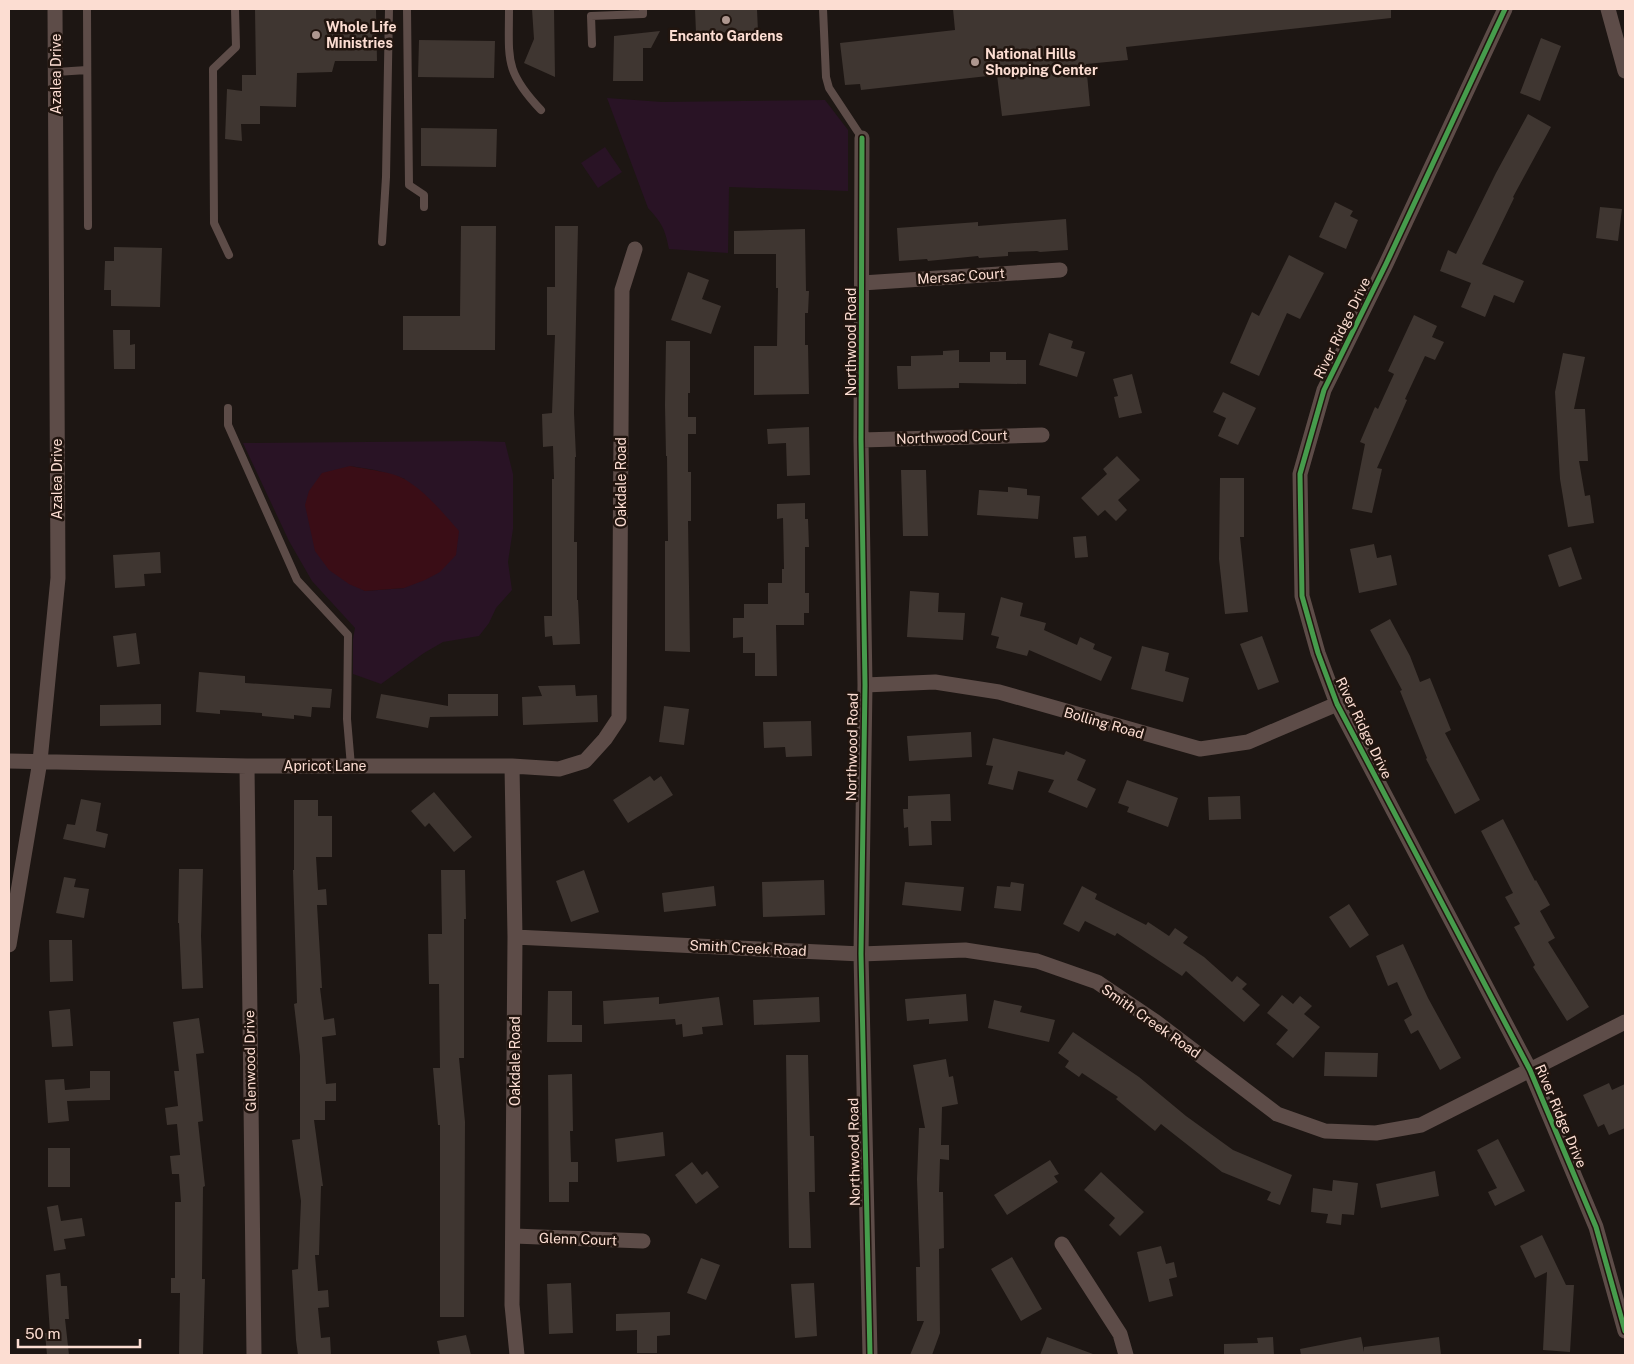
<svg xmlns="http://www.w3.org/2000/svg" width="1634" height="1364" viewBox="0 0 1634 1364" font-family="'Public Sans',sans-serif">
<style>
.green{fill:#291325;fill-rule:evenodd}
.water{fill:#3a0d16}
.building{fill:#3f3631}
.lines{fill:none;stroke-linecap:round;stroke-linejoin:round}
.service{stroke:#5d4c48;stroke-width:8}
.minor{stroke:#5d4c48;stroke-width:15}
.cycleway-casing{stroke:#21150f;stroke-width:8}
.cycleway{stroke:#469c4c;stroke-width:5}
.poi-dot{fill:#ae978f;stroke:#21150f;stroke-width:2}
.labels{text-anchor:middle;dominant-baseline:central;stroke-width:5;stroke-linejoin:round;paint-order:stroke}
.poi-label{font-size:14px;font-weight:bold;fill:#fcddd2;stroke:#21150f;text-anchor:start}
.street-label{font-size:14px;fill:#fcddd2;stroke:#21150f}
</style>
<rect width="100%" height="100%" fill="#1d1613"/>
<path class="green" d="M607 98 662 102 825 100 848 130V191L729 187 728 253 669 249C665 229 662 223 648 208Z
M605 147 622 172 598 188 581 163Z
M476 441 505 442 513 474V529L508 562 512 590 496 608 489 623 479 636 443 642 424 653 381 684 353 674V639L355 628 312 581 289 541 243 443ZM350 466 375 470 405 479 404 588 364 591Z"/>
<path class="water" d="M350 466C365 469 394 472 406 480 427 493 443 513 459 531L456 555 440 572 425 580 404 588 365 591 349 584 329 570 315 551 305 505 309 491 322 473Z"/>
<path class="building" d="M255 9H376L377 61H335L332 72 297 73 296 107 260 106V124H241L242 141 225 139 227 89 242 91V75H256Z
M532 9H554L555 77 524 63 534 39Z
M695 9H757L758 32 696 33Z
M953 9H1391V18L1126 47 1128 60 1086 64 1090 106 1002 116 997 75 861 90 860 84 845 85 840 43 955 30Z
M660 31 651 48H643V81H613L614 36Z
M1541 38 1561 46 1540 101 1520 93Z
M419 40 495 41 494 78 418 77Z
M1528 114 1551 127 1513 197 1514 198 1482 264 1524 281 1514 303 1494 295 1485 317 1461 307 1471 283 1440 271 1448 250 1456 254 1496 173Z
M421 128 497 129 496 167 421 166Z
M1335 202 1353 211 1350 216 1358 220 1346 249 1319 237Z
M1600 207 1622 209 1618 241 1596 238Z
M1066 219 1068 250 1040 252 1037 251 1008 252V256L979 258 978 256 928 261 927 259 899 261 897 228 978 222V226Z
M461 226H496L495 350H403V316H460Z
M555 226H578L574 413 576 457H575L574 542H577V600H578L580 644 553 645 552 636 545 637 544 616H552V479H554L553 446 543 447 542 414 552 413 555 335H547V287H555Z
M805 229 806 291H809L808 313H805V345H808L809 394 754 395V346H777L778 288H776V254H734V231Z
M114 247 162 248 160 307 111 306V290H104L105 261H114Z
M1289 255 1324 273 1300 319 1287 313 1259 376 1230 363 1252 312 1259 316Z
M688 272 709 280 702 299 721 306 711 334 671 320Z
M1414 315 1437 326 1432 337 1444 342 1435 360 1425 356 1405 399 1407 400 1377 468 1382 469 1372 513 1352 509 1365 444 1360 442 1375 407 1378 409 1394 374 1388 371Z
M113 330H130V345L135 344V369H114Z
M1049 333 1073 341 1071 348 1085 352 1077 377 1039 365Z
M666 341H690V393H688V417H696V434H688V472H691V521H688L690 652 665 651V541H668L667 456H666L665 405Z
M959 350V362H990V352H1006V360H1026V384L959 383V388L898 389 897 366H911V356L943 355V351Z
M1563 353 1585 357 1574 409H1585L1588 461H1579L1585 496 1590 495 1594 523 1568 527 1560 479 1555 392Z
M1132 374 1142 413 1119 418 1114 397 1118 396 1113 379Z
M1223 392 1256 408 1238 445 1218 436 1226 418 1213 412Z
M809 427 810 475 787 476 786 443 768 444 767 429Z
M1117 456 1140 480 1118 500 1127 510 1116 521 1105 510 1098 516 1081 498 1107 474 1103 469Z
M901 470H926L928 536H903Z
M1220 478H1244V537H1240L1248 612 1225 614 1219 559Z
M1008 487 1027 489V495L1040 496 1038 519 977 515 979 490 1008 492Z
M805 503V519H808L809 547H805V593H809V613H804V625H776L777 676H755V653H743V637L733 638V618H744V604H768V583H782V569H784L783 518 777 519V504Z
M1086 536 1088 557 1075 558 1073 537Z
M1374 544 1377 558 1391 555 1397 585 1359 593 1350 549Z
M1571 547 1582 579 1559 587 1548 555Z
M160 552 161 573 144 574 145 586 115 588 113 555Z
M910 591 939 593 938 612 965 613 963 640 907 637Z
M1001 597 1023 603 1020 616 1046 623 1044 630 1077 645 1080 637 1095 644 1093 649 1112 657 1101 681 1029 650 1027 656 996 648 999 637 991 635Z
M1390 619 1410 656 1420 682 1430 678 1451 730 1445 733 1480 800 1455 814 1426 759 1427 758 1400 691 1402 690 1370 630Z
M136 633 140 664 117 667 113 636Z
M1262 636 1279 682 1258 690 1240 644Z
M1142 646 1169 653 1165 671 1189 678 1183 702 1131 689Z
M199 672 245 676V683L332 689 330 708 312 707 311 717 294 715V719L262 716V713L220 710V714L196 712Z
M575 685 576 696 597 695 598 722 523 725 522 697 542 696 538 686Z
M381 694 448 706V694H498V716L430 717 428 728 376 718Z
M161 704V725L100 726V705Z
M664 706 689 709 684 745 659 742Z
M811 721 812 756 786 757 785 747 764 748 763 722Z
M971 732 972 757 909 761 907 736Z
M993 738 1064 755 1066 751 1086 760 1077 780 1096 789 1087 808 1048 792 1054 780 1018 771 1013 790 988 784 993 766 986 765Z
M650 776 654 781 661 776 673 795 628 823 613 800Z
M1127 780 1178 798 1168 827 1127 812 1129 807 1118 803Z
M434 792 472 837 454 852 429 823 425 827 411 811Z
M950 794 951 821H931L932 845 909 846 908 827 904 828 903 809H908V796Z
M1240 796 1241 819 1209 820 1208 797Z
M81 799 101 803 96 831 108 834 105 848 63 839 67 824 75 825Z
M294 800H318V816H332V857H316L318 890 326 889 327 905H317L322 988H320L324 1020 334 1018 336 1035 322 1037 326 1084 336 1083V1101H325V1120H314L323 1186H321L319 1255H315L318 1291 328 1290 329 1307 318 1308 321 1338 330 1337 331 1355H298L296 1340 292 1270 298 1269 301 1201 292 1140 300 1139V1056L294 1004 297 1003 293 870H294Z
M1503 819 1535 881 1536 880 1550 905 1540 911 1555 938 1548 942 1589 1007 1567 1021 1533 967 1535 965 1514 927 1520 924 1505 897 1513 893 1481 831Z
M179 869H203L201 936 203 988 182 989 179 923H178Z
M441 870H465L466 919H464V1058H459L465 1122 464 1317H440V1125H438L433 1068H440L439 984H429L428 934H442Z
M584 870 599 912 571 922 556 881Z
M64 877 76 879 74 887 89 889 84 918 56 913Z
M824 880 825 915 763 917 762 882Z
M905 882 964 887 961 911 902 905Z
M1011 882 1024 884 1021 911 994 908 997 886 1010 887Z
M714 886 716 906 664 912 662 893Z
M1082 886 1097 894 1095 899 1146 925 1148 922 1169 936 1175 928 1188 937 1183 943 1204 957 1232 982 1237 976 1247 984 1242 989 1260 1005 1244 1022 1186 971 1182 976 1117 933 1115 936 1085 921 1079 932 1063 924Z
M1349 904 1369 935 1350 948 1329 917Z
M49 940H72L73 981 50 982Z
M1403 944 1428 998 1461 1058 1440 1070 1418 1030 1411 1034 1404 1020 1412 1015 1397 982 1388 986 1376 956Z
M548 991H572V1025H582V1042H547Z
M966 994 968 1021 929 1024V1019L907 1021 905 999Z
M1282 995 1293 1004 1300 996 1312 1006 1304 1014 1320 1027 1293 1058 1276 1044 1288 1030 1267 1013Z
M659 997V1004L719 997 723 1025 702 1027 703 1034 683 1037 682 1024 676 1025 675 1019 604 1024 603 1001Z
M819 997 820 1022 754 1025 753 1000Z
M994 1000 1022 1006 1020 1012 1055 1020 1049 1042 988 1028Z
M70 1009 73 1046 52 1047 49 1011Z
M199 1018 204 1053 196 1054 203 1121 198 1122 205 1186 203 1187 202 1279H205L203 1355H179L180 1293H171V1278H175V1202H181L179 1174H172L170 1156 180 1155 177 1124 167 1125 165 1108 178 1106 174 1071H179L173 1022Z
M1073 1032 1139 1077 1186 1116 1233 1150 1292 1175 1280 1205 1267 1200 1271 1192 1222 1172 1161 1124 1155 1131 1116 1099 1118 1097 1082 1073 1079 1077 1065 1067 1069 1061 1058 1053Z
M1325 1052 1378 1053 1377 1077 1324 1076Z
M786 1055H808L810 1136H814L815 1192H809L811 1248H789Z
M946 1059 949 1077 953 1076 958 1104 942 1107 941 1145H949V1160L940 1159 939 1192H943L944 1248 939 1249 940 1333 932 1355H910L924 1321H917L916 1267H920L917 1179 919 1128H925L913 1065Z
M90 1071H110V1100L67 1101 69 1121 48 1123 45 1080 64 1079 65 1090 90 1088Z
M572 1074 573 1131H570L571 1162H578V1182H569V1202H549L548 1075Z
M1609 1083 1612 1090 1625 1084V1128L1609 1135 1604 1124 1598 1127 1583 1095Z
M663 1132 665 1156 617 1162 615 1139Z
M1498 1139 1525 1191 1495 1206 1488 1192 1497 1188 1477 1150Z
M48 1148H70V1187H48Z
M1050 1160 1059 1174 1054 1176 1058 1182 1007 1215 994 1195Z
M692 1162 702 1175 707 1171 719 1187 696 1204 675 1175Z
M1435 1171 1439 1196 1381 1208 1376 1184Z
M1101 1172 1144 1212 1120 1236 1109 1225 1115 1218 1084 1190Z
M1333 1180 1358 1183 1354 1215 1342 1214 1341 1225 1326 1223 1328 1214 1311 1212 1313 1188 1332 1191Z
M58 1205 61 1221 82 1218 85 1236 64 1239 66 1249 54 1251 47 1207Z
M1542 1235 1566 1285H1574L1570 1352 1543 1350 1547 1272 1535 1278 1520 1246Z
M1161 1246 1166 1264 1174 1262 1177 1277 1169 1279 1173 1296 1149 1302 1137 1252Z
M1012 1257 1042 1309 1021 1321 991 1269Z
M701 1258 720 1265 706 1300 687 1293Z
M60 1273 61 1286H67L69 1319H65L69 1355H47L45 1333H50L46 1275Z
M571 1283 573 1333 549 1334 547 1284Z
M814 1283 817 1336 795 1338 791 1284Z
M670 1312V1335L657 1336V1353H637V1330L616 1331V1314Z
M466 1335 471 1355H440L437 1341Z
M1047 1337 1093 1354V1355H1040Z
M1273 1337 1274 1355H1224V1344L1258 1343 1257 1338Z
M1361 1337 1364 1352V1347L1439 1337 1441 1355H1301L1300 1349Z"/>
<g class="lines">
<path class="service" d="M87 9 88 226
M407 9 409 185 424 195V207
M509 9C509 59 504 71 541 110
M823 9 826 77 829 88 862 138
M592 44 591 16 643 14V9
M56 72 87 70
M382 242 386 177 389 9
M229 255 214 223 213 69 236 47 235 9
M228 408V425L297 580 348 635 347 719 351 766"/>
<path class="minor" d="M1505 9 1386 264 1324 390 1300 474 1302 596 1318 653 1337 704 1530 1070 1596 1227 1625 1331
M1608 9 1625 71
M862 138 861 440 865 685 861 954 870 1355
M862 283 1060 270
M861 440 1042 435
M865 685 935 682 999 692 1200 749 1248 742 1337 704
M9 761 247 766H512L559 769 585 761 605 739 619 718 622 290 635 249
M247 766 254 1355
M512 766 515 937 512 1305 517 1355
M515 937 861 954 965 950 1037 961 1097 982 1156 1022 1277 1114 1325 1131 1376 1133 1421 1125 1625 1022
M9 945 40 761 58 578 55 9
M514 1236 643 1241
M1062 1244 1120 1334 1126 1355"/>
<defs>
<path id="cycleway" d="M1505 9 1386 264 1324 390 1300 474 1302 596 1318 653 1337 704 1530 1070 1596 1227 1625 1331
M862 138 861 440 865 685 861 954 870 1355"/>
</defs>
<use href="#cycleway" class="cycleway-casing"/>
<use href="#cycleway" class="cycleway"/>
</g>
<g class="poi-dot">
<circle cx="726" cy="20" r="5"/>
<circle cx="316" cy="35" r="5"/>
<circle cx="975" cy="62" r="5"/>
</g>
<g class="labels">
<g class="poi-label">
<text x="326" y="27">Whole Life<tspan x="326" dy="16">Ministries</tspan></text>
<text x="726" y="36" text-anchor="middle">Encanto Gardens</text>
<text x="985" y="54">National Hills<tspan x="985" dy="16">Shopping Center</tspan></text>
</g>
<g class="street-label">
<text transform="translate(56 74) rotate(-90)">Azalea Drive</text>
<text transform="translate(961 276) rotate(-4)">Mersac Court</text>
<text transform="translate(1342 328) rotate(-64)">River Ridge Drive</text>
<text transform="translate(851 342) rotate(-90)">Northwood Road</text>
<text transform="translate(952 437) rotate(-2)">Northwood Court</text>
<text transform="translate(57 479) rotate(-90)">Azalea Drive</text>
<text transform="translate(621 482) rotate(-90)">Oakdale Road</text>
<text transform="translate(1104 723) rotate(16)">Bolling Road</text>
<text transform="translate(1364 728) rotate(64)">River Ridge Drive</text>
<text transform="translate(852 747) rotate(-89)">Northwood Road</text>
<text x="325" y="766">Apricot Lane</text>
<text transform="translate(748 948) rotate(3)">Smith Creek Road</text>
<text transform="translate(1151 1021) rotate(35)">Smith Creek Road</text>
<text transform="translate(250 1061) rotate(-91)">Glenwood Drive</text>
<text transform="translate(515 1061) rotate(-90)">Oakdale Road</text>
<text transform="translate(1561 1116) rotate(67)">River Ridge Drive</text>
<text transform="translate(854 1152) rotate(-91)">Northwood Road</text>
<text transform="translate(578 1239) rotate(2)">Glenn Court</text>
</g>
</g>
<rect width="1634" height="1364" fill="none" stroke="#fcddd2" stroke-width="20"/>
<path d="M18 1339v8h122v-8" fill="none" stroke="#fcddd2" stroke-width="2.5"/>
<text x="25" y="1339" font-size="15" fill="#fcddd2" stroke="#21150f" stroke-width="4" paint-order="stroke">50 m</text>
</svg>
